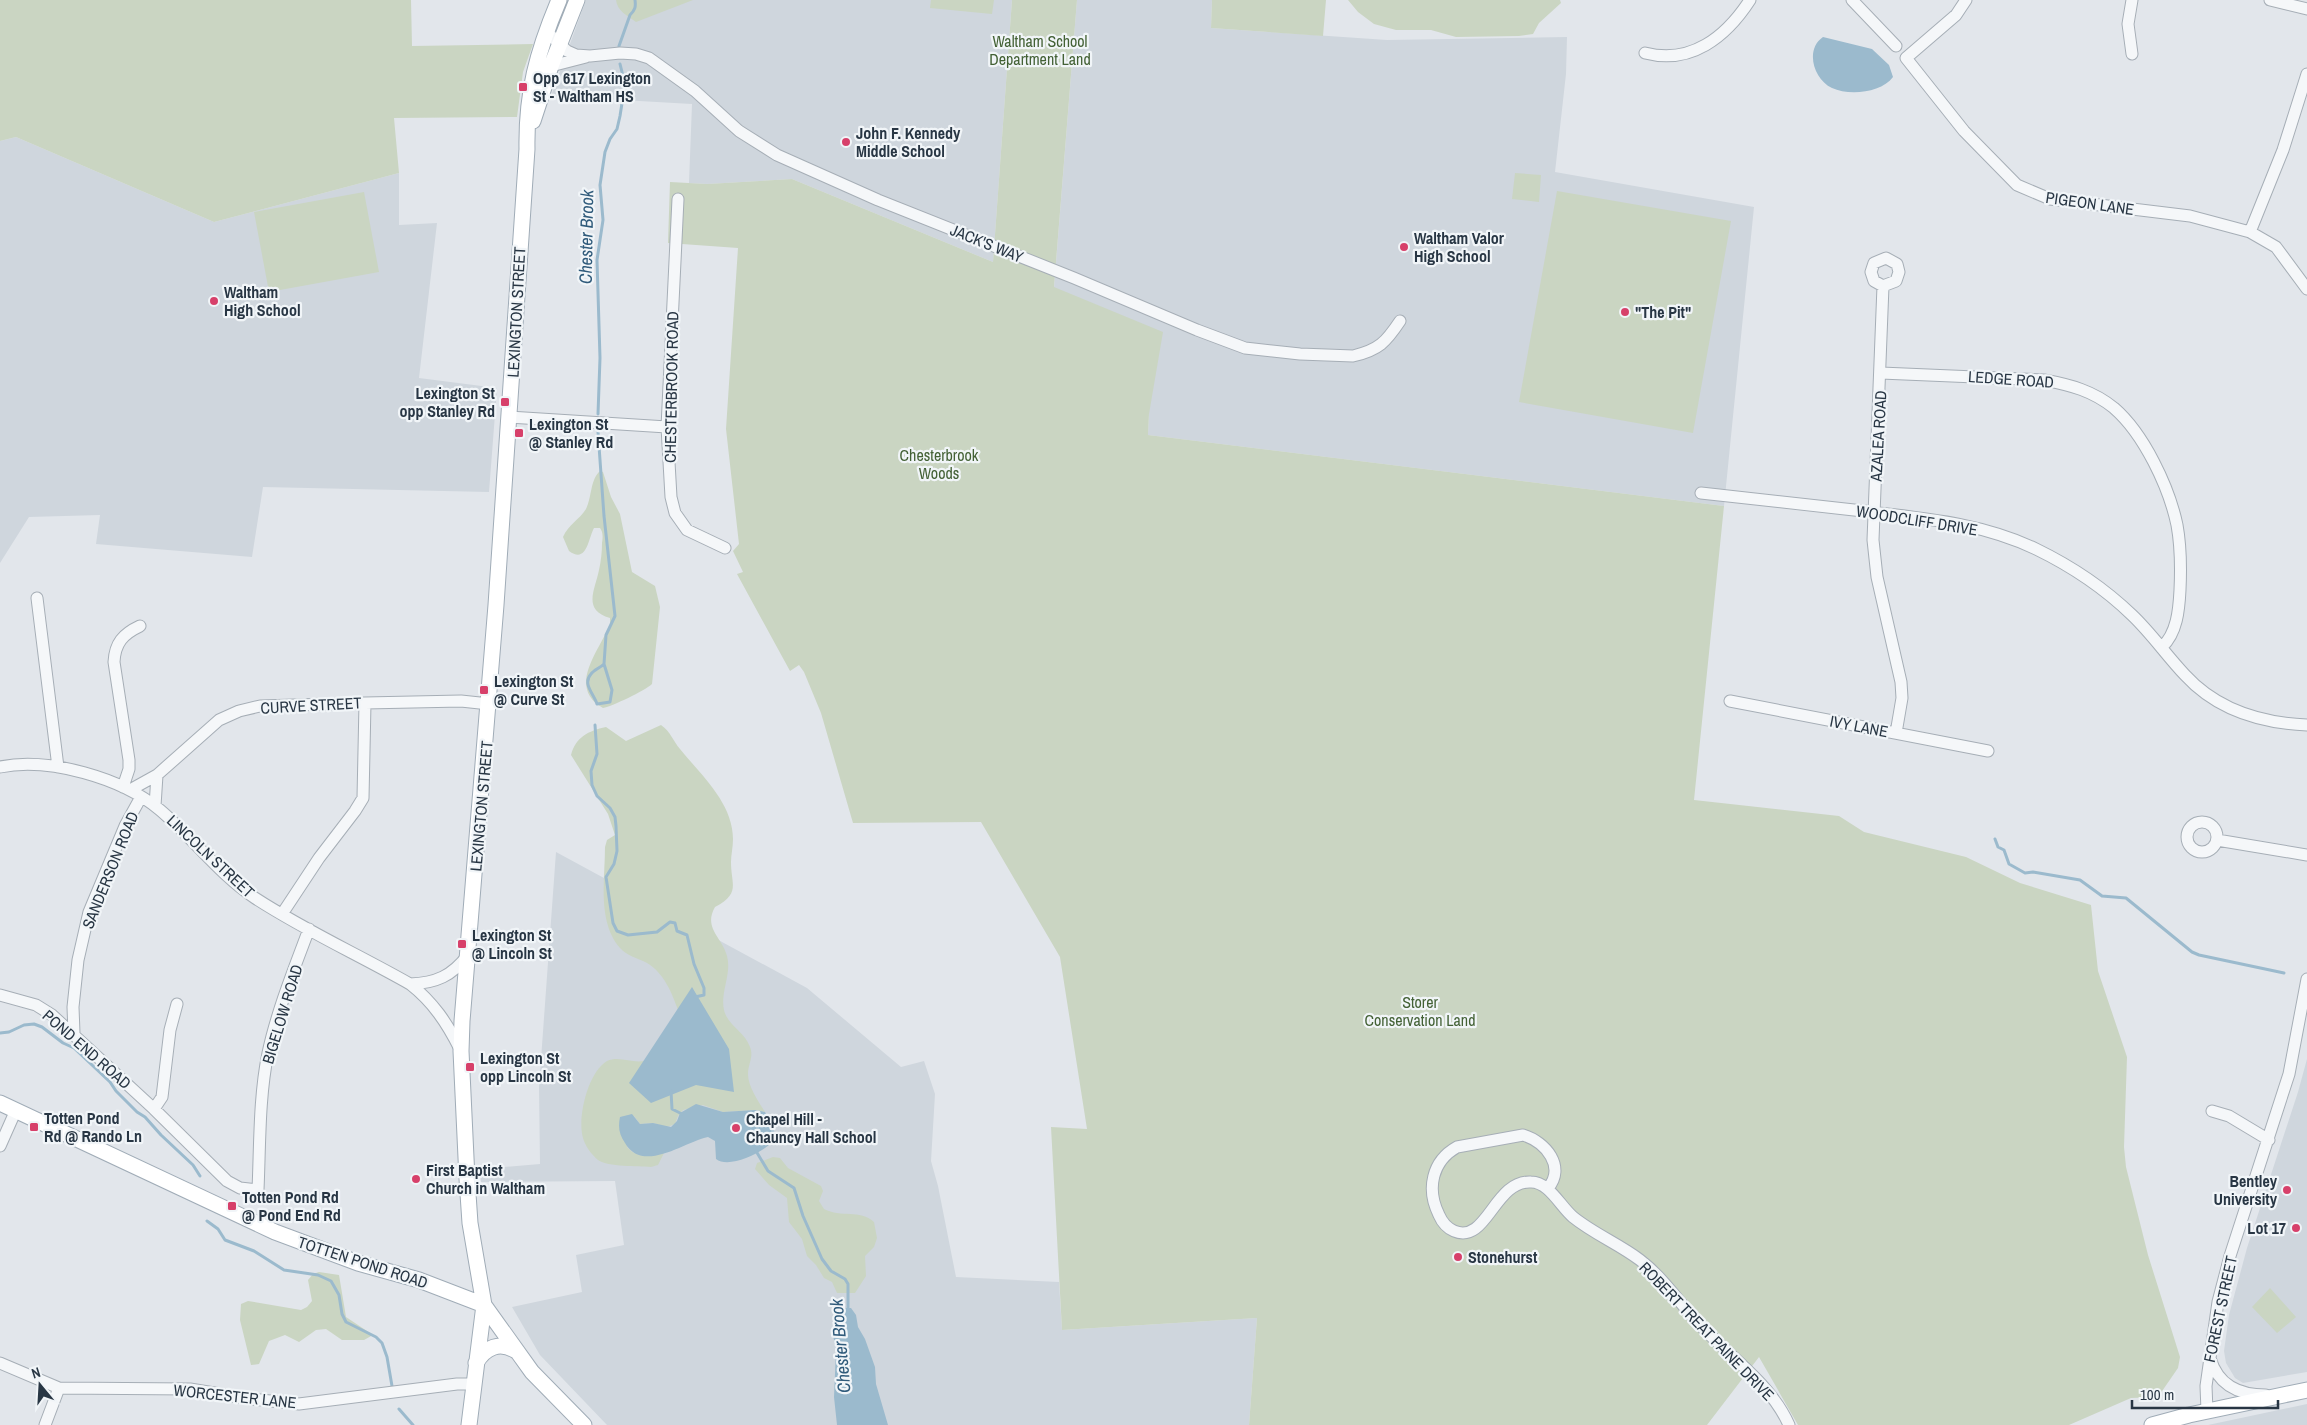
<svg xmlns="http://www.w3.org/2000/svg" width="2307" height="1425" viewBox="0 0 2307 1425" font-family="'Archivo Narrow',sans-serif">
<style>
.built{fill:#cfd6dd}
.green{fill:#cad5c2}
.water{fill:#9bbacd}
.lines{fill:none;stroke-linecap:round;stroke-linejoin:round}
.stream{stroke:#9bbacd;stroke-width:3}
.minor-casing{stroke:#a6aeb6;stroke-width:13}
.major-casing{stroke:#a0acb7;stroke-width:17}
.minor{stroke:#f5f7f9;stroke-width:11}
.major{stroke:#fff;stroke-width:15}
.poi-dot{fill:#d7406a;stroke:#f1f5f8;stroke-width:2}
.labels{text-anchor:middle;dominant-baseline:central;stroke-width:4.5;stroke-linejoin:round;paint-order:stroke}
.park-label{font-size:16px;fill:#436135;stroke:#f1f5f8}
.poi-label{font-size:16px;font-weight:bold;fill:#283644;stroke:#f1f5f8;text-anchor:start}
.street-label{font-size:16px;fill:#283644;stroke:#f1f5f8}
.water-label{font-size:18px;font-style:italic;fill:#305b7b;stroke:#f1f5f8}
</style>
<rect width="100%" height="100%" fill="#e2e6eb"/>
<path class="built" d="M586 0H1012L993 262 792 179 707 184 689 183 692 104 551 96Z
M1077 0H1212L1211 28 1387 40 1567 37 1566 74 1555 172 1754 207 1724 506 1148 435 1149 414 1054 288Z
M16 137 214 222 399 173V225L437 223 419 378 497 388 489 492 263 487 252 557 96 544 100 515 29 517 0 563V141Z
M556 852 807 988 901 1067 924 1061 935 1094 931 1161 938 1186 956 1277 1059 1282 1062 1330 1257 1318 1249 1425H607L540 1355 512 1307 582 1292 576 1255 624 1245 615 1181 481 1182 480 1169 540 1164 539 1087Z
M2307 1059V1372L2243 1383 2235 1378 2226 1363 2224 1351 2229 1315 2247 1248 2298 1092Z
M2307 1404V1425H2208Z"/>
<path class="green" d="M0 0H411L412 46 533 44 523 72 517 117 394 118 399 173 214 222 16 137 0 141Z
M616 0H693L636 22C628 16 617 11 616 0Z
M931 0H994L992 14 930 8Z
M1012 0H1077L1054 287 1163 332 1149 414 1148 435 1724 506 1694 800 1839 816 1864 832 1966 857 2020 883 2091 905 2098 971 2127 1057 2124 1147 2126 1167 2148 1255 2180 1357 2178 1368 2158 1397 2131 1398 2069 1425H1798L1759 1357 1707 1425H1249L1257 1318 1062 1330 1051 1127 1087 1129 1060 957 981 822 853 823 821 713 804 672 799 665 790 671 737 574 743 572 733 551 739 544 726 429 738 248 668 243 670 182 707 184 792 179 993 262Z
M1212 0H1326L1323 36 1211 28Z
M1348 0H1560L1561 3 1539 23 1533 34 1519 36 1456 37 1431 30H1396L1374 24 1358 12Z
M1515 173 1541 175 1539 202 1512 199Z
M1557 191 1731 221 1693 433 1519 402Z
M364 192 379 272 269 292 254 212Z
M600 471 603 472 611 497 620 514 632 572 655 586 660 607 652 684C644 691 613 706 603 708 567 688 598 652 610 625V618C582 610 595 590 599 570 601 561 602 552 602 543 603 537 603 532 600 528H594C588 539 587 564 569 551L563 537C568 525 580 519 586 509 592 497 590 480 600 471Z
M661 725C671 732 673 741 680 749 701 775 733 803 733 839 733 847 731 855 731 862 731 885 741 893 715 907 703 928 722 937 727 956 732 974 720 992 724 1010 728 1026 745 1032 750 1047 754 1057 748 1064 748 1074 748 1087 759 1102 765 1112L755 1110 723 1112 703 1105 683 1110 678 1116 675 1124 667 1127 653 1123 640 1124 634 1116 627 1147C638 1159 650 1156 664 1153L658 1165 651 1167C638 1166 608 1167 598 1160 592 1155 585 1146 583 1138 577 1118 588 1072 607 1061 622 1054 638 1068 652 1057 659 1051 672 1020 678 1010 672 993 664 973 647 963 638 958 627 956 620 948 597 921 605 880 605 847L607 840 615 835 608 814 571 755C576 737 588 731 606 727L626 741Z
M773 1157 780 1158 788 1168 821 1186 823 1191 819 1201 824 1209C841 1218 860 1209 874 1222L877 1238 874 1247 865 1256 866 1276 855 1293H837L832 1282 824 1278 816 1265 807 1256 802 1239 789 1222 787 1198 769 1185 755 1169 757 1163Z
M319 1272 339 1275 346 1317 373 1335 364 1340H342L326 1329 316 1330 299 1342 285 1335 269 1341 259 1364 251 1365 240 1320 241 1304 248 1301 301 1310 307 1307 312 1301 308 1280 313 1274Z
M2270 1288 2296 1317 2277 1333 2252 1307Z"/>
<path class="water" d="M1823 37 1872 49 1889 65 1893 77C1881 93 1849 96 1832 88 1813 79 1805 49 1823 37Z
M692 987 729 1049 734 1092 696 1085 651 1103 629 1083Z
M696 1104 723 1112 755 1110 765 1112 774 1130 773 1141C763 1153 729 1169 716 1159L715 1141 708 1137C684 1142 643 1174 625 1143 619 1134 618 1127 620 1117L632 1114 640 1124 653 1123 671 1127 677 1121 680 1113Z
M844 1308H851L856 1315 858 1327 865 1339 875 1367 876 1384 888 1425H837L834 1397 836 1350 832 1330Z"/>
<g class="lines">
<path class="stream" d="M619 46 630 15C635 10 636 7 635 0
M598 414 600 358 597 260 603 220 600 185 605 152 610 139 617 129 620 116 625 84 620 64
M598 432 604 516 615 616 606 635 604 664 612 690 610 702 597 704C594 694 582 684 591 674 594 670 600 668 604 664
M595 725 597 754 591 771 592 785 597 796 610 808 615 817 616 826 617 851 614 864 606 877 613 923 617 931 628 935 657 932 670 922 675 923 677 931 687 935 694 964 704 988V995L695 997
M1995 839 1998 847 2004 850 2009 864 2025 873 2033 872 2080 880 2102 896 2126 898 2192 952 2199 955 2284 973
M0 1033 9 1032 24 1025 34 1024 42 1027 63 1043 74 1048 110 1082 116 1091 137 1112 145 1117 161 1135 193 1165 200 1176
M671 1091 672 1109 682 1114
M756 1151 768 1171 794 1188 803 1216 822 1259 831 1271 845 1279 848 1284V1310
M207 1221 218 1229 225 1240 254 1251 284 1270 318 1275 331 1281 339 1295 342 1314 346 1322 376 1337 382 1343 387 1357 392 1386
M399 1409 413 1425"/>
<defs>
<path id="minor" d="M1852 0 1896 46
M1966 0 1956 15 1906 58 1964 131 2017 185 2050 199 2190 216 2250 232 2276 247 2307 289
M2132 0 2128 24 2132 54
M2270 0 2307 9
M547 32 567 51 576 55 590 56 620 53 636 54 649 58 695 91 739 131 777 155 878 200 1074 278 1197 330 1245 348 1300 354 1353 356C1379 350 1386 342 1400 321
M1645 53C1691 65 1726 37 1750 0
M551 66 586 57
M678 199 667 427 671 497 675 513 687 530 725 548
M2250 232 2283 150 2307 74
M1883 286 1874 281 1871 272 1874 263 1886 258 1897 264 1899 272 1896 281 1883 286 1873 540 1877 577 1901 682 1902 698 1896 733
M1881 373 2044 380C2071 385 2093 391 2114 408 2144 434 2169 487 2177 525 2181 547 2181 569 2180 590 2179 610 2177 633 2162 647
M509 417 667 427
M1701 493C1755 499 1809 505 1863 511 1922 518 1982 523 2036 549 2071 566 2104 588 2132 615 2152 634 2166 655 2185 675 2217 710 2261 723 2307 725
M37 598 58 767
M1730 701 1988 751
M0 767C49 757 122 778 160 810 193 838 219 874 255 898 304 930 359 955 410 984 433 1002 447 1023 460 1049
M123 787 129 769V760L114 662C115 643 123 634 140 626
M130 790 157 775 219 720 239 711 260 706 365 703 461 701 489 704
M155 806 157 775
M2187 837a15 15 0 1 1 30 0a15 15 0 1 1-30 0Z
M2217 840 2307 855
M282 914 319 858 355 811 363 798 365 703
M410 984C436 983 452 976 468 955
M0 995 36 1005 52 1015 154 1109 227 1181 240 1188 258 1190C260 1144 259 1097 268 1053 277 1011 294 969 309 929
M74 1033 73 1007 78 960 89 912 125 826 141 797
M154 1109 162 1097 170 1030 177 1004
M2212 1111 2229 1116 2269 1140
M0 1146 16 1110
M1548 1188C1566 1167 1546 1142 1523 1135L1457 1147C1432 1161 1426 1189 1439 1215 1442 1222 1447 1228 1454 1231 1487 1245 1494 1180 1531 1182 1549 1182 1560 1206 1573 1217 1594 1234 1619 1244 1640 1260 1665 1279 1682 1307 1704 1329 1733 1359 1772 1386 1789 1425
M2210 1358C2218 1385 2238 1395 2266 1395
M0 1363 59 1388 190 1389 251 1399 299 1404 457 1384H473
M2207 1411 2206 1386 2218 1302 2230 1256 2289 1074 2307 979
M45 1425 59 1388"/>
<path id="major" d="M559 0C537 52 526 93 527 149L496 605 462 1021 461 1051 467 1179 470 1223 484 1305 532 1372 584 1425
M533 121 551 66 577 0
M0 1103 275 1232 358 1263 419 1280 484 1305
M476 1363C485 1347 500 1341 516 1351
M469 1425 484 1305
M2152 1425 2189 1415 2307 1390"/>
</defs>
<use href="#minor" class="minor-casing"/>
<use href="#major" class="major-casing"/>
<use href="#minor" class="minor"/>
<use href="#major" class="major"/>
</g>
<g class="poi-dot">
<rect x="518" y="82" width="10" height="10" rx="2.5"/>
<circle cx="846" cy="142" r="5"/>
<circle cx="1404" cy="247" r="5"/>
<circle cx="214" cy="301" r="5"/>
<circle cx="1625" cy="312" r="5"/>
<rect x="500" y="397" width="10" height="10" rx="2.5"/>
<rect x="514" y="428" width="10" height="10" rx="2.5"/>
<rect x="479" y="685" width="10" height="10" rx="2.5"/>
<rect x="457" y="939" width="10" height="10" rx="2.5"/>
<rect x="465" y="1062" width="10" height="10" rx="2.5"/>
<rect x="29" y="1122" width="10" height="10" rx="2.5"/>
<circle cx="736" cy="1128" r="5"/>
<circle cx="416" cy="1179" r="5"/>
<circle cx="2287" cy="1190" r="5"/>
<rect x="227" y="1201" width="10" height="10" rx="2.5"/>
<circle cx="2296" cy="1228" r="5"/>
<circle cx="1458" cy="1257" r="5"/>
</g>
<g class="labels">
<g class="park-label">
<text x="1040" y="41">Waltham School<tspan x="1040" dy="18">Department Land</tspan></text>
<text x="939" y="455">Chesterbrook<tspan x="939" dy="18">Woods</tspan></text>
<text x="1420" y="1002">Storer<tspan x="1420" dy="18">Conservation Land</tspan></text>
</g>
<g class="poi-label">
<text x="533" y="78">Opp 617 Lexington<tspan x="533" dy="18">St - Waltham HS</tspan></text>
<text x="856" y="133">John F. Kennedy<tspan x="856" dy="18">Middle School</tspan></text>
<text x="1414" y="238">Waltham Valor<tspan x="1414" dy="18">High School</tspan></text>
<text x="224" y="292">Waltham<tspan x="224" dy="18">High School</tspan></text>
<text x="1635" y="312">"The Pit"</text>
<text x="495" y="393" text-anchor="end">Lexington St<tspan x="495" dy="18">opp Stanley Rd</tspan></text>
<text x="529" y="424">Lexington St<tspan x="529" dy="18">@ Stanley Rd</tspan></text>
<text x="494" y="681">Lexington St<tspan x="494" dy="18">@ Curve St</tspan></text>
<text x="472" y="935">Lexington St<tspan x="472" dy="18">@ Lincoln St</tspan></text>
<text x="480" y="1058">Lexington St<tspan x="480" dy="18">opp Lincoln St</tspan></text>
<text x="44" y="1118">Totten Pond<tspan x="44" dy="18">Rd @ Rando Ln</tspan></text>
<text x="746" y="1119">Chapel Hill -<tspan x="746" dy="18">Chauncy Hall School</tspan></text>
<text x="426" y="1170">First Baptist<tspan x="426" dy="18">Church in Waltham</tspan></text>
<text x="2277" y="1181" text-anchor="end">Bentley<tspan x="2277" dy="18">University</tspan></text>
<text x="242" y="1197">Totten Pond Rd<tspan x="242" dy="18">@ Pond End Rd</tspan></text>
<text x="2286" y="1228" text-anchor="end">Lot 17</text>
<text x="1468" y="1257">Stonehurst</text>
</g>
<g class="street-label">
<text transform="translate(2090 203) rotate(8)">PIGEON LANE</text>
<text transform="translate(987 243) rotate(22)">JACK'S WAY</text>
<text transform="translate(516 312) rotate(-87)">LEXINGTON STREET</text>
<text transform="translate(2011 379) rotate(4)">LEDGE ROAD</text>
<text transform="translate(671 387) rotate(-89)">CHESTERBROOK ROAD</text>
<text transform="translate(1878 436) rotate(-87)">AZALEA ROAD</text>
<text transform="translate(1917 520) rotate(9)">WOODCLIFF DRIVE</text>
<text transform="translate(311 705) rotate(-3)">CURVE STREET</text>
<text transform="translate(1859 726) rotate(11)">IVY LANE</text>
<text transform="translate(481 806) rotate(-85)">LEXINGTON STREET</text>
<text transform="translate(211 856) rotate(43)">LINCOLN STREET</text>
<text transform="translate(110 870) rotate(-68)">SANDERSON ROAD</text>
<text transform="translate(282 1014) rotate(-73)">BIGELOW ROAD</text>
<text transform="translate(87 1049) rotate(41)">POND END ROAD</text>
<text transform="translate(363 1262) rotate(18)">TOTTEN POND ROAD</text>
<text transform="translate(2220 1309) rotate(-78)">FOREST STREET</text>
<text transform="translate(1707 1331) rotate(46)">ROBERT TREAT PAINE DRIVE</text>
<text transform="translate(235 1396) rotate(6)">WORCESTER LANE</text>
</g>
<g class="water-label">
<text transform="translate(586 237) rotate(-89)">Chester Brook</text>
<text transform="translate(840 1346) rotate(-95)">Chester Brook</text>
</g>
</g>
<g transform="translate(40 1385) rotate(342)" stroke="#f1f5f8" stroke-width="4" paint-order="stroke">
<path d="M0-4L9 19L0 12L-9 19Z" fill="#283644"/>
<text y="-8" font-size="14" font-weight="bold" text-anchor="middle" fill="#283644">N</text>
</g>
<path d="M2132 1400v8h146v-8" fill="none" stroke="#283644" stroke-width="2.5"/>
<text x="2140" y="1400" font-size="15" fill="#283644" stroke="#f1f5f8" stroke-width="4" paint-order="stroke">100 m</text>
</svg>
